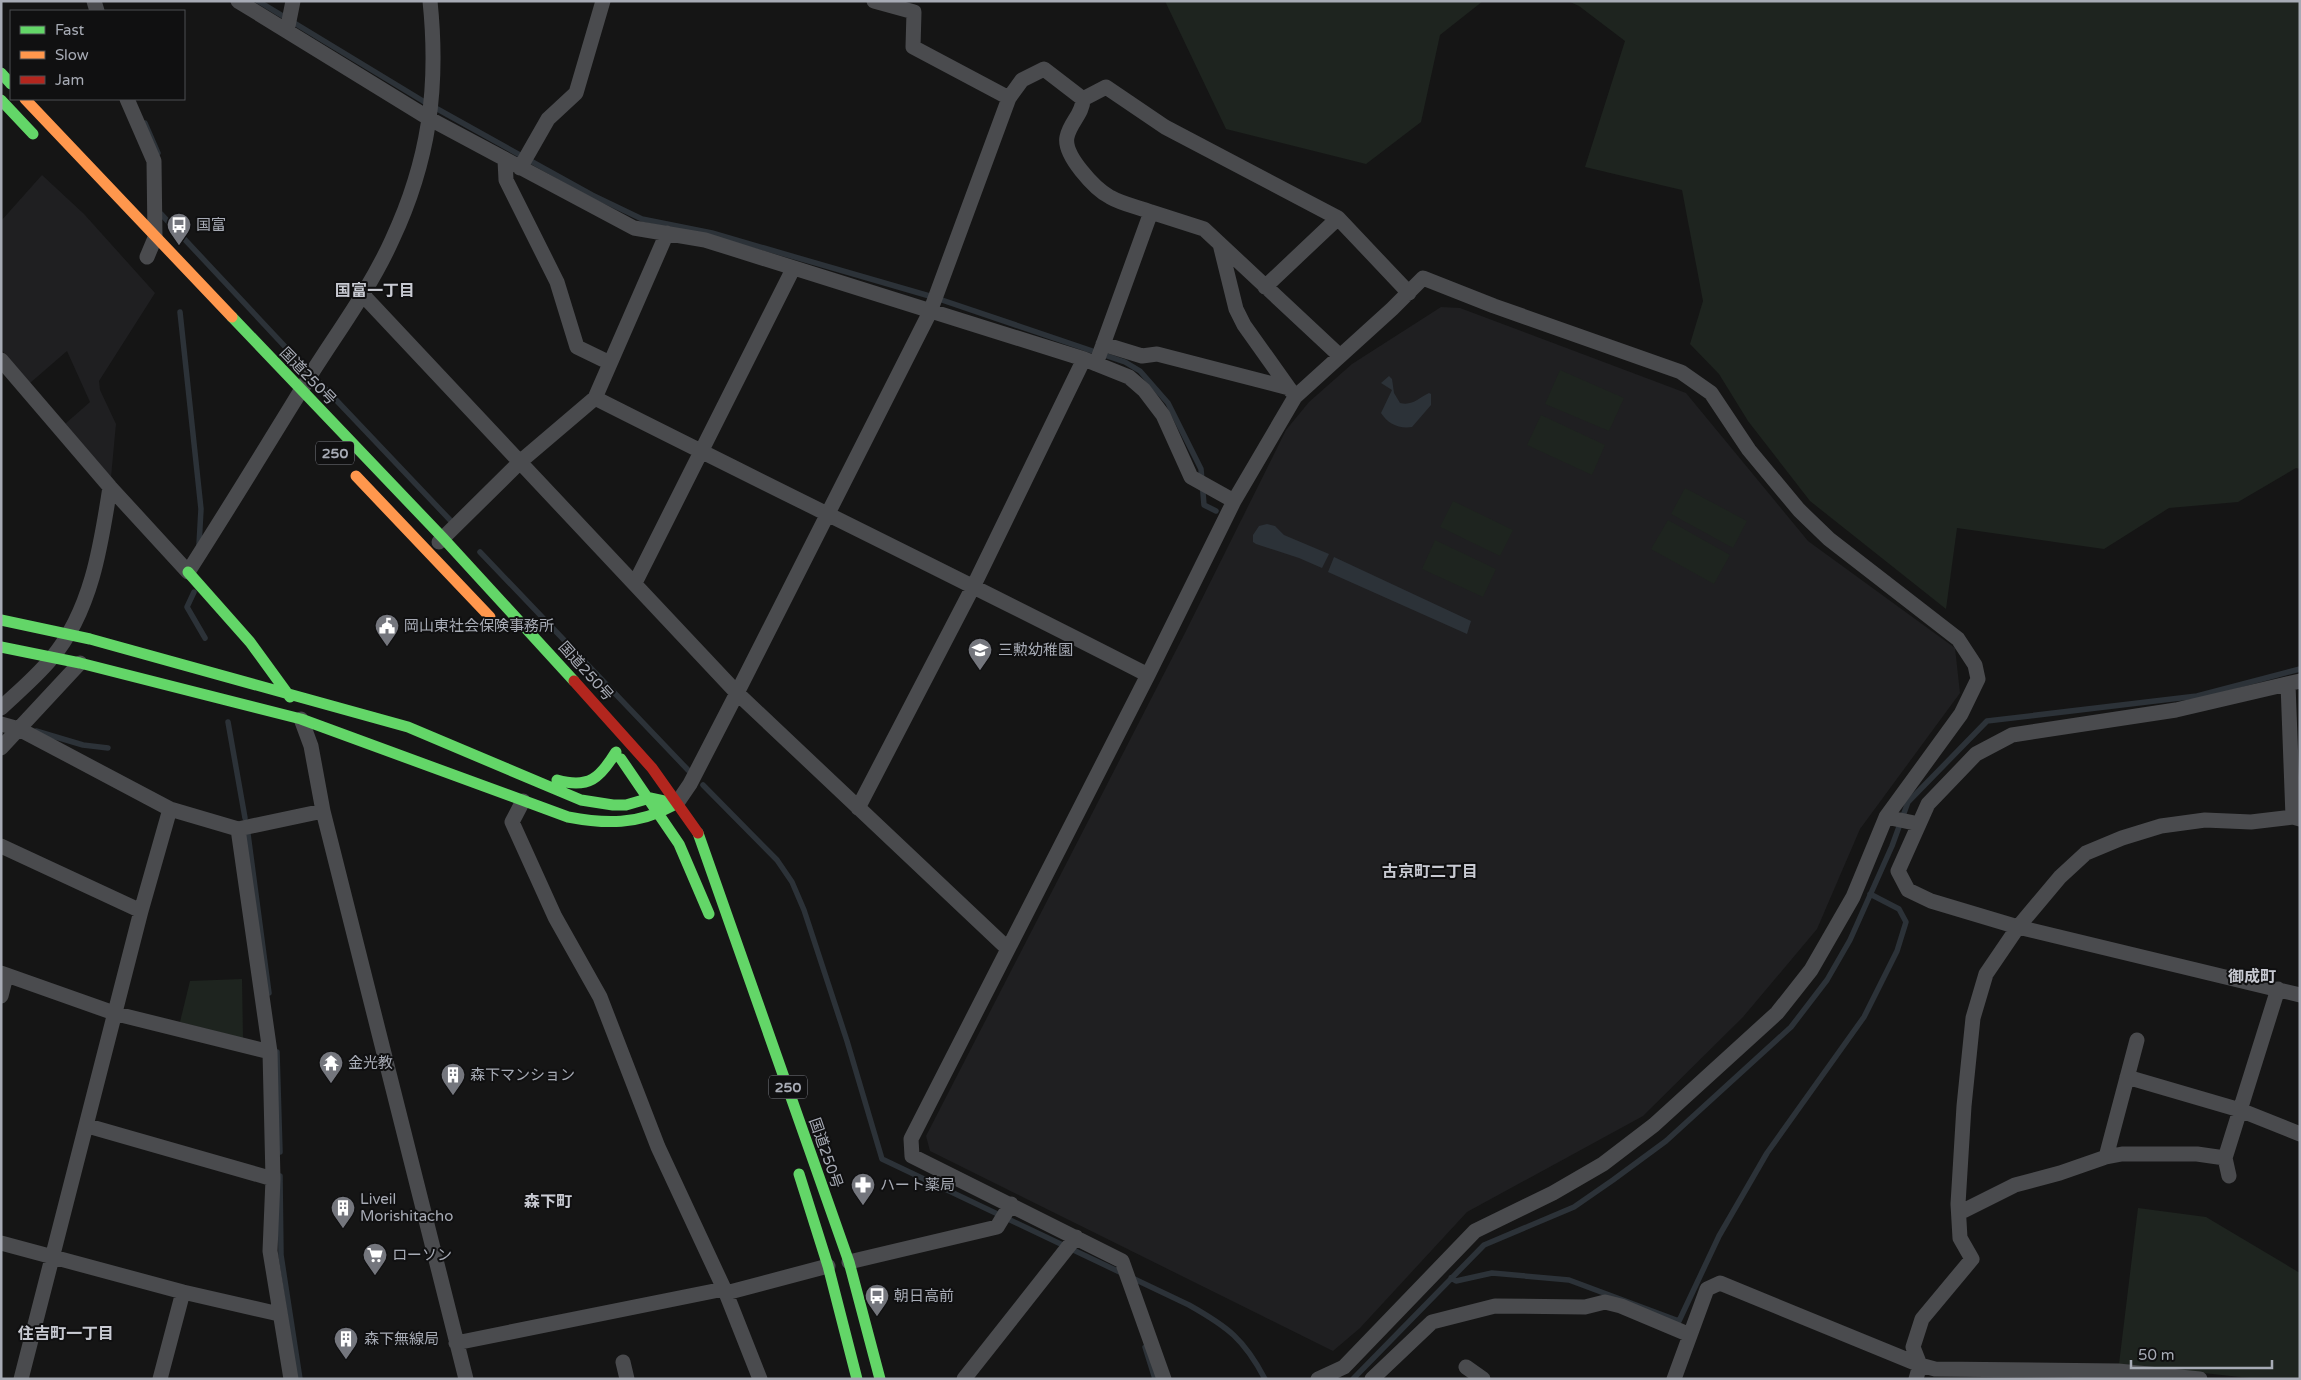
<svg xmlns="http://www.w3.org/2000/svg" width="2301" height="1380" viewBox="0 0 2301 1380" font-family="'Varela Round','Noto Sans JP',sans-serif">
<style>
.built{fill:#1f1f21}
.green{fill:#1e241f}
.water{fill:#2c3238}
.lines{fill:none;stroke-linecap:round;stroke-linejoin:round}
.stream{stroke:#2c3238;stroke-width:5.5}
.street{stroke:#4a4b4e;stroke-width:15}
.fast{stroke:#63d668;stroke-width:11}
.slow{stroke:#ff974d;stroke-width:11}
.jam{stroke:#b3261e;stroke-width:11}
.labels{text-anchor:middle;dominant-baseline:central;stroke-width:4;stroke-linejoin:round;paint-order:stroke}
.shield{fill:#101011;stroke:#7a7c84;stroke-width:1}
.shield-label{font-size:14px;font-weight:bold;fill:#a7abb5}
.poi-label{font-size:15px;fill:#a7abb5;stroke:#101011;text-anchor:start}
.street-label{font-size:15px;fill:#a7abb5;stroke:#101011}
.neighbourhood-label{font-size:16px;font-weight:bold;fill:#c8cad2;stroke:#101011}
</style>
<rect width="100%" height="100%" fill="#151515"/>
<path class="built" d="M42 175 84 214 155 293 99 381 100 390 116 424 111 477 65 424 90 402 67 351 30 383 1 349V221Z
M1441 307 1460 308 1686 393 1808 541 1955 648 1960 693 1860 829 1817 929 1743 1017 1643 1116 1467 1212 1360 1328 1333 1351 930 1151 926 1136 1186 631 1286 430 1309 402 1352 364Z"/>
<path class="green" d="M1165 1H1483L1440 35 1421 122 1366 164 1226 129Z
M1568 1H2300V469L2296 468 2238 502 2169 508 2104 549 1957 528 1946 609 1810 501 1748 421 1719 374 1690 344 1703 301 1682 190 1585 167 1625 41 1579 6Z
M1560 370 1624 398 1609 431 1545 404Z
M1541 415 1605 445 1592 475 1527 445Z
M1685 488 1747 521 1733 548 1671 514Z
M1453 501 1513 530 1500 556 1440 527Z
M1668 520 1730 555 1714 584 1651 549Z
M1435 540 1496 569 1483 597 1422 569Z
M242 979 243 1038 180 1022 190 981Z
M2138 1208 2206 1217 2300 1273V1379H2259L2119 1364Z"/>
<path class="water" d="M1389 376 1392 379 1394 393 1400 403C1413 406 1418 398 1429 393L1431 394V405L1412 427C1399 429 1388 424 1381 413L1392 390 1381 383Z
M1267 524 1275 526 1284 535 1329 554 1322 568 1299 558 1256 544 1253 542V535L1259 526Z
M1334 557 1471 621 1467 634 1328 572Z"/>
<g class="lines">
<path class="stream" d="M258 1 423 101 592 195 642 219 712 233 933 297 1125 362 1140 371 1168 403 1201 469 1204 505 1216 511
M145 123 158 153
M161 214 305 368
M180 312 201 509 199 545
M319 382 450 520
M480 552 688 770
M194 592 187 607 205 638
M228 722 245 818
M36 731 83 745 108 748
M703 785 777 860 792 882 804 910 847 1041 882 1159 1189 1305C1228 1327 1244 1339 1265 1379
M248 834 269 993
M277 1052 280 1152
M280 1176 281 1255 300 1379
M1451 1278 1456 1281 1492 1273 1569 1280 1679 1321 1719 1236 1767 1153 1864 1017 1897 951 1906 922 1899 909 1870 894
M1145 1347 1155 1379
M1353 1379 1484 1245 1574 1207 1613 1180 1666 1141 1791 1027 1827 980 1850 940 1892 846 1908 802 1987 721 2197 696 2300 669"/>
<path class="street" d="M94 1 97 11
M238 1 430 119 634 228 705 240 1084 359 1129 377 1144 390 1163 415 1191 477 1234 501
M287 31 293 1
M1009 98 1022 80 1044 69 1083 99 1106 87 1165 127 1338 218 1409 293
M127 99 154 161 155 238 147 257
M1083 99C1083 114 1070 122 1067 137 1063 155 1095 189 1110 197 1122 204 1138 207 1151 212
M505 160 506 180 557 282 577 347 610 363
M520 168 548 119 576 93 603 1
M1220 244 1236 309 1244 325 1291 391
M1265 287 1338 218
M362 294 737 693 1007 948
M1103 344 1142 356 1157 354 1289 388
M1 360 110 487 188 572C229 508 268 444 308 379 336 334 370 289 392 240 429 161 439 88 430 1
M1096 364 1151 212 1204 229 1340 356
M595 398C779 491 965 581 1148 675
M439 542 521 461 595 398 667 233
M635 583 793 269
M2300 681 2176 710 2012 735 1976 754 1928 804 1898 871 1908 890 1931 901 2018 927 2300 995
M2288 684 2293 817
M1 708C18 692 36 677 51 659 91 612 101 546 110 487
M301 719 311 746 323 811 466 1379
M1 724 19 729 170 809 238 829 323 811
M1 748 80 663
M523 801 512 822 555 917 600 997 658 1147 726 1293 760 1379
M677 803 690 784 737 693 930 312 1009 98 913 47 914 12 874 1
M858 808 974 585 1084 359
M1886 817 1919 824
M238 829 270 1052 273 1179 270 1251 291 1379
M1 846 141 911
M1 973 117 1014 270 1052
M1 996 6 976
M2127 1077 2240 1110 2300 1134
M88 1126 273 1179
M2106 1157 2137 1040
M2229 1176 2225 1158 2278 989
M1959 1213 2015 1185 2060 1173 2106 1157 2122 1154H2197L2225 1158
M1 1243 183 1292 279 1314
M849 1262 997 1227 1011 1204
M726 1293 828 1266
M456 1343 724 1289
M623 1362 627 1379
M1466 1367 1483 1379
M21 1379 141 911 170 809
M160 1379 183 1292
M964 1379 1076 1237
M1164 1379 1122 1261 912 1156 911 1139 1148 675 1234 501 1295 397 1392 309 1423 278 1494 306 1681 372 1711 393 1749 450 1799 510 1829 539 1958 639 1975 665 1978 679 1961 714 1886 817 1853 897 1811 970 1777 1013 1654 1125 1603 1164 1553 1193 1475 1231 1344 1367 1318 1379
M1372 1379 1432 1322 1495 1306 1585 1307 1605 1302 1621 1306 1690 1335
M1674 1379 1707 1289 1720 1283 1920 1365 1935 1369 2118 1371 2200 1379
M1916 1379 1920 1365 1913 1347 1922 1319 1972 1259 1960 1238 1958 1204 1964 1106 1973 1018 1986 974 2018 927 2060 877 2086 853 2122 838 2161 826 2205 820 2251 822 2293 817 2300 819"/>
<path class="fast" d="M1 73 11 84
M1 100 33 134
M232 317 443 538 574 681
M188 572 250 642 290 697
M1 620 90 639 408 727 581 800 613 805H626L650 798 664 801
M1 647 80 663 301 719 568 817C605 824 638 825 672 806
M621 759 679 844 709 914
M557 780C589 789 600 778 616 752
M698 833 849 1262 880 1379
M799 1174 828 1266 857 1379"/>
<path class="slow" d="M25 99 232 317
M356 476 490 617"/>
<path class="jam" d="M574 681 652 768 698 833"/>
</g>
<defs>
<symbol id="bus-pin" viewBox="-11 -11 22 30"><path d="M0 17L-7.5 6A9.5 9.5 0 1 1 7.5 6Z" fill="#74767d" stroke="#101011"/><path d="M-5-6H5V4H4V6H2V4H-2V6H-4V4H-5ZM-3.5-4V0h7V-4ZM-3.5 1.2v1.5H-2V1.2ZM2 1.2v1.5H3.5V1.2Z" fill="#fff"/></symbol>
<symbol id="civic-pin" viewBox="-11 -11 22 30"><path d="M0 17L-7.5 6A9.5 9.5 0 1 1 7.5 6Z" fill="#74767d" stroke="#101011"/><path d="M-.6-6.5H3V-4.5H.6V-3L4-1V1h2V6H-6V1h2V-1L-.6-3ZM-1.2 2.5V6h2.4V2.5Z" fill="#fff"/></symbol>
<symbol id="school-pin" viewBox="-11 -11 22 30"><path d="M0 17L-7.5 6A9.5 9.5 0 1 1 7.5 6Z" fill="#74767d" stroke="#101011"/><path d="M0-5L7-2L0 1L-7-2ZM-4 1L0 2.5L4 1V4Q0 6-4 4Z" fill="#fff"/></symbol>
<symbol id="temple-pin" viewBox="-11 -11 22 30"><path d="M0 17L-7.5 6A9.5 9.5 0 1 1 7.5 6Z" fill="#74767d" stroke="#101011"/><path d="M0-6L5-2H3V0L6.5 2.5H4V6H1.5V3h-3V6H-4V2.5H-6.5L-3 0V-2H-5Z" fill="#fff"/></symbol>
<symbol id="building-pin" viewBox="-11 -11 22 30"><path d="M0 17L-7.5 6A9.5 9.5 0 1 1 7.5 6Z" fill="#74767d" stroke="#101011"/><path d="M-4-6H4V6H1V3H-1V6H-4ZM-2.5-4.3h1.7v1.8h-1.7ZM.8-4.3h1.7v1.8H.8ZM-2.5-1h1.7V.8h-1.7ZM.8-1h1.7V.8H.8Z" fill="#fff"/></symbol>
<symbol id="pharmacy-pin" viewBox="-11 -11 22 30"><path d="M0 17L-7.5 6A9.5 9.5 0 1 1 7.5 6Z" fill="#74767d" stroke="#101011"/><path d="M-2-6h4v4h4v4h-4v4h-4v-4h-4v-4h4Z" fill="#fff"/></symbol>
<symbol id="supermarket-pin" viewBox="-11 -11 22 30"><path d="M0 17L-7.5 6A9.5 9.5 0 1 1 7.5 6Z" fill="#74767d" stroke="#101011"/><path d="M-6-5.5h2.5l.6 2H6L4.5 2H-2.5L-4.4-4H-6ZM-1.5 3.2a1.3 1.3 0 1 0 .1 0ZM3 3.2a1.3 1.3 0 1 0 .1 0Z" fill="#fff"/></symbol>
</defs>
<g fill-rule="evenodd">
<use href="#bus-pin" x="165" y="211" width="28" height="38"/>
<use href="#civic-pin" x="373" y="612" width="28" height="38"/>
<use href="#school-pin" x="966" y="636" width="28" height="38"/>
<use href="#temple-pin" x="317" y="1049" width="28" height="38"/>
<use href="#building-pin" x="439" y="1061" width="28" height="38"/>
<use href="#pharmacy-pin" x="849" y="1171" width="28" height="38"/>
<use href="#building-pin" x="329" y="1194" width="28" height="38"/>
<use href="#supermarket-pin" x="361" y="1241" width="28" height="38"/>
<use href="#bus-pin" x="863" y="1282" width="28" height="38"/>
<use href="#building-pin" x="332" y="1325" width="28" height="38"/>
</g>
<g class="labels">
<g class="shield">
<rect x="316" y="441.5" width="38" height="23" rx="4"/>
<rect x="769" y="1075.5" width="38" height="23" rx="4"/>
</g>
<g class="shield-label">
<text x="335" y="453">250</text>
<text x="788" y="1087">250</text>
</g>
<g class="poi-label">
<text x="196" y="225">国富</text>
<text x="404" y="626">岡山東社会保険事務所</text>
<text x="998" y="650">三勲幼稚園</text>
<text x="348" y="1063">金光教</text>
<text x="470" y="1075">森下マンション</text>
<text x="880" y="1185">ハート薬局</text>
<text x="360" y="1199">Liveil<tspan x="360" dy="17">Morishitacho</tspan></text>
<text x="392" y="1255">ローソン</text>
<text x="894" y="1296">朝日高前</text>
<text x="364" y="1339">森下無線局</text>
</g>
<g class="street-label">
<text transform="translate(308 376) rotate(46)">国道250号</text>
<text transform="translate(586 671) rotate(48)">国道250号</text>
<text transform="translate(826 1153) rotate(71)">国道250号</text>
</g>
<g class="neighbourhood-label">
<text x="375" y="291">国富一丁目</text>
<text x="1430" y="872">古京町二丁目</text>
<text x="2252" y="977">御成町</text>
<text x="548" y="1202">森下町</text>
<text x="66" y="1334">住吉町一丁目</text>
</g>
</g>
<rect width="2301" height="1380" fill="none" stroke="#a7abb5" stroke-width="5"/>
<rect x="10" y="10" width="175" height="90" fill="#101011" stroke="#4c4e53"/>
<rect x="20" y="26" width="25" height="8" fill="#63d668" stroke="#4c4e53"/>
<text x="55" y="35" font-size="15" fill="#a7abb5">Fast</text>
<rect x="20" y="51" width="25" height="8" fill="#ff974d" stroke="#4c4e53"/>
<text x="55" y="60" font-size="15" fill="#a7abb5">Slow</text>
<rect x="20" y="76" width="25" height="8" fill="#b3261e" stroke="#4c4e53"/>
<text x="55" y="85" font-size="15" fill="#a7abb5">Jam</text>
<path d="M2131 1360v8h141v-8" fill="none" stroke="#a7abb5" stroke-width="2.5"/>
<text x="2138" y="1360" font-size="15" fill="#a7abb5" stroke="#101011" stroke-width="4" paint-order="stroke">50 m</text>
</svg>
